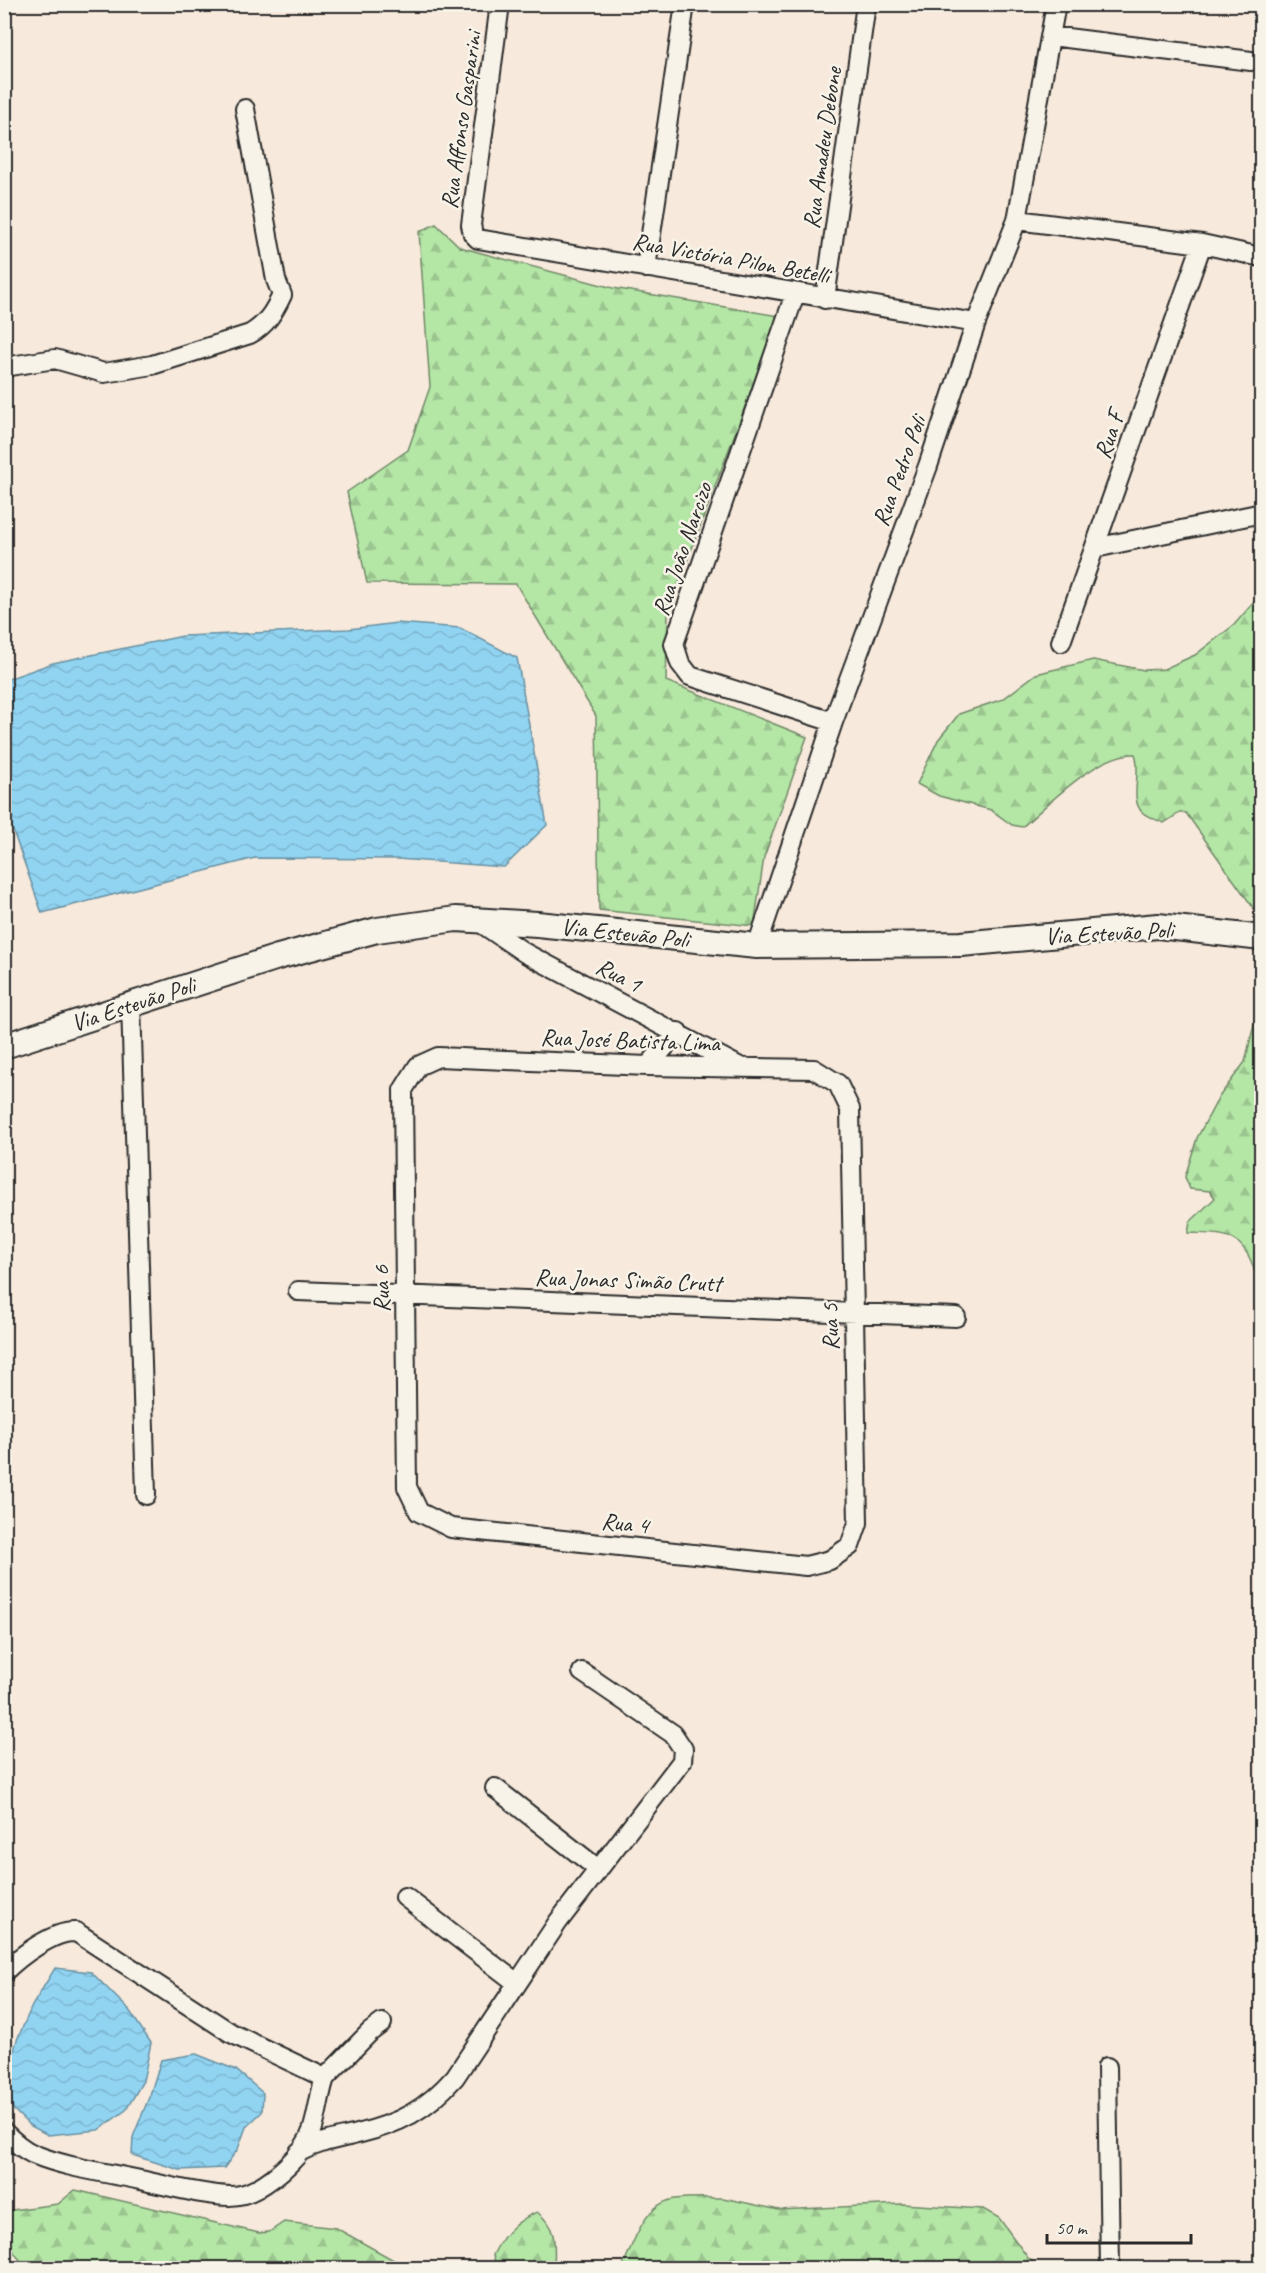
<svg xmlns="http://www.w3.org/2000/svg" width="1266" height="2273" viewBox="0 0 1266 2273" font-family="Caveat,sans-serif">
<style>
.forest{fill:url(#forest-firs);stroke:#708868;stroke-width:1.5}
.water{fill:url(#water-waves);stroke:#6890a2;stroke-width:1.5}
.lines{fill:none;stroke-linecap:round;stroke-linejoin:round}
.minor-casing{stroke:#2b2b2b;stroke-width:22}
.secondary-casing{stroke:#2b2b2b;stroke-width:28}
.minor{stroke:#f7f3e8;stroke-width:18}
.secondary{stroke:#f7f3e8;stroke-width:24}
.labels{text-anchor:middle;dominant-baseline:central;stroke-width:5;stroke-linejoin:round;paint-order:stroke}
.street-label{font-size:24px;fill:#2b2b2b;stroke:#f7f3e8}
</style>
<defs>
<pattern id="forest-firs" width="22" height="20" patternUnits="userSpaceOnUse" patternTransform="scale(1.5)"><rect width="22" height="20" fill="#b4e6a6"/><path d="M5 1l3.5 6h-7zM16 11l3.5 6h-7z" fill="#9bc58f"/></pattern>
<pattern id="water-waves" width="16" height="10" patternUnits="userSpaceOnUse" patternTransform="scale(1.5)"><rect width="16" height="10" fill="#91d4f2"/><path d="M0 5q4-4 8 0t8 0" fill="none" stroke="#7db6d0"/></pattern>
</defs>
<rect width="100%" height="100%" fill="#f7e9db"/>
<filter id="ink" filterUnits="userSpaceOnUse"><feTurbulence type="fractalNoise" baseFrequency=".0167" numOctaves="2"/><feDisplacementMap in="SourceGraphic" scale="12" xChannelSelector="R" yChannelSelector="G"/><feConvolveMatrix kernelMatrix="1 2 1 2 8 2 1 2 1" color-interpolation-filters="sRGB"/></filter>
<g filter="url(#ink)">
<path class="forest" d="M436 224 460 247 485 254 613 288 779 316 668 612 666 681 807 737 764 857 754 926 599 910 596 716 516 584 367 583 347 492 408 450 430 387 419 232Z
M1261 594V913L1252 906 1186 813 1181 812 1164 823C1157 820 1147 817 1142 812 1129 799 1142 772 1135 754 1098 753 1050 803 1022 827L1012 825 991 810 939 796 917 784 938 740 959 714 1003 699 1036 674 1093 660 1144 670 1164 669 1195 655 1234 625Z
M1261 995V1352C1259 1318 1265 1262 1235 1240 1222 1232 1203 1234 1188 1233L1190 1222 1215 1198 1210 1191 1190 1189 1185 1177 1197 1138 1219 1097 1245 1062Z
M75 2190 259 2233 269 2232 284 2222 336 2228 408 2268H28C10 2252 2 2235 5 2211L58 2204Z
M723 2198 779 2210 902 2204 983 2209 999 2218 1028 2258 1040 2268H622C633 2244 644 2203 675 2199 691 2197 708 2198 723 2198Z
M537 2212C557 2227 555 2245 554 2268H497L493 2255C502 2236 517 2220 537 2212Z"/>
<path class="water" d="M397 623 460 628 517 658 547 825 504 867 398 859 255 858 42 913 5 808V680L53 663 183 636 349 629Z
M55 1968 91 1972 129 2010 151 2043 143 2081 126 2110 98 2130 48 2135 29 2125 13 2109 5 2080 17 2040 32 2006Z
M196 2054 236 2070 263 2093 262 2112 246 2127 238 2149 224 2168 180 2170 132 2155 133 2137 150 2095 161 2060Z"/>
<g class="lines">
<defs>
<path id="minor" d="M500 4 471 225 473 234 478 239 976 323
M1051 36 1251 61
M1017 220 1202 244 1261 257
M646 268 685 4
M795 294 674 644 680 663 690 676 833 722
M825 299 866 4
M4 367 55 359 104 373 152 365 250 334C266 325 274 312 282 295L276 280 245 109
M1095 548 1262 513
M1061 642 1202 244
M478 921 525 953 738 1066
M757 946 833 722 928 466 976 323 1017 220 1056 4
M131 1003 146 1495
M438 1057 648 1066 814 1069 838 1084 850 1109 858 1523 850 1546 830 1560 806 1566 451 1528 419 1512 407 1487 403 1090 418 1066Z
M648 1066 678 1032
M298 1291 956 1317
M495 1788 598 1869
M405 1897 517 1983
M4 1972C19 1957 54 1930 76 1932L231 2033 325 2078 370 2032 382 2023
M1107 2067 1110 2268
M4 2132C13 2141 22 2149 33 2154 67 2168 105 2172 140 2180 169 2186 200 2195 230 2196 239 2196 247 2194 256 2189 277 2177 304 2154 312 2131 318 2114 319 2095 325 2078
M299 2152C318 2142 337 2139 357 2134 399 2124 426 2110 455 2077L558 1922 682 1761 683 1749 673 1734 582 1672"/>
<path id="secondary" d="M4 1046 278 957 377 930 456 919 537 924 757 946 961 944 1158 926 1262 938"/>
</defs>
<use href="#minor" class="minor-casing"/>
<use href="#secondary" class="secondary-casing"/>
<use href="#minor" class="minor"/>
<use href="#secondary" class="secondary"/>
</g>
</g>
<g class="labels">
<g class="street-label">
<text transform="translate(461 120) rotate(-82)">Rua Affonso Gasparini</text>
<text transform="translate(822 148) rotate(-82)">Rua Amadeu Debone</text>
<text transform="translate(731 258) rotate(10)">Rua Victória Pilon Betelli</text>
<text transform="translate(1109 435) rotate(-71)">Rua F</text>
<text transform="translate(899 471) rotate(-70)">Rua Pedro Poli</text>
<text transform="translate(682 549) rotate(-71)">Rua João Narcizo</text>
<text transform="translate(625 933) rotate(6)">Via Estevão Poli</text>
<text transform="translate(1109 933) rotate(-3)">Via Estevão Poli</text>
<text transform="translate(619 975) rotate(27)">Rua 1</text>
<text transform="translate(133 1004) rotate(-18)">Via Estevão Poli</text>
<text transform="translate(630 1040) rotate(2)">Rua José Batista Lima</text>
<text transform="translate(628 1280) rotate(2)">Rua Jonas Simão Crutt</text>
<text transform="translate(381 1289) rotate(-91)">Rua 6</text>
<text transform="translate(830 1327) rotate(-91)">Rua 5</text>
<text transform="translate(625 1523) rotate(6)">Rua 4</text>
</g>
</g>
<rect width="1266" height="2273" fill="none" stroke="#f7f3e8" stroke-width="24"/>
<rect x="12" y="12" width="1242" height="2249" fill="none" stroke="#2b2b2b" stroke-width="2" filter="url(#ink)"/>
<path d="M1047 2234v9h144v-9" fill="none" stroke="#2b2b2b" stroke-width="3"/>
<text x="1056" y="2234" font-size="18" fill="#2b2b2b" stroke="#f7f3e8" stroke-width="4.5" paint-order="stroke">50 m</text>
</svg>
